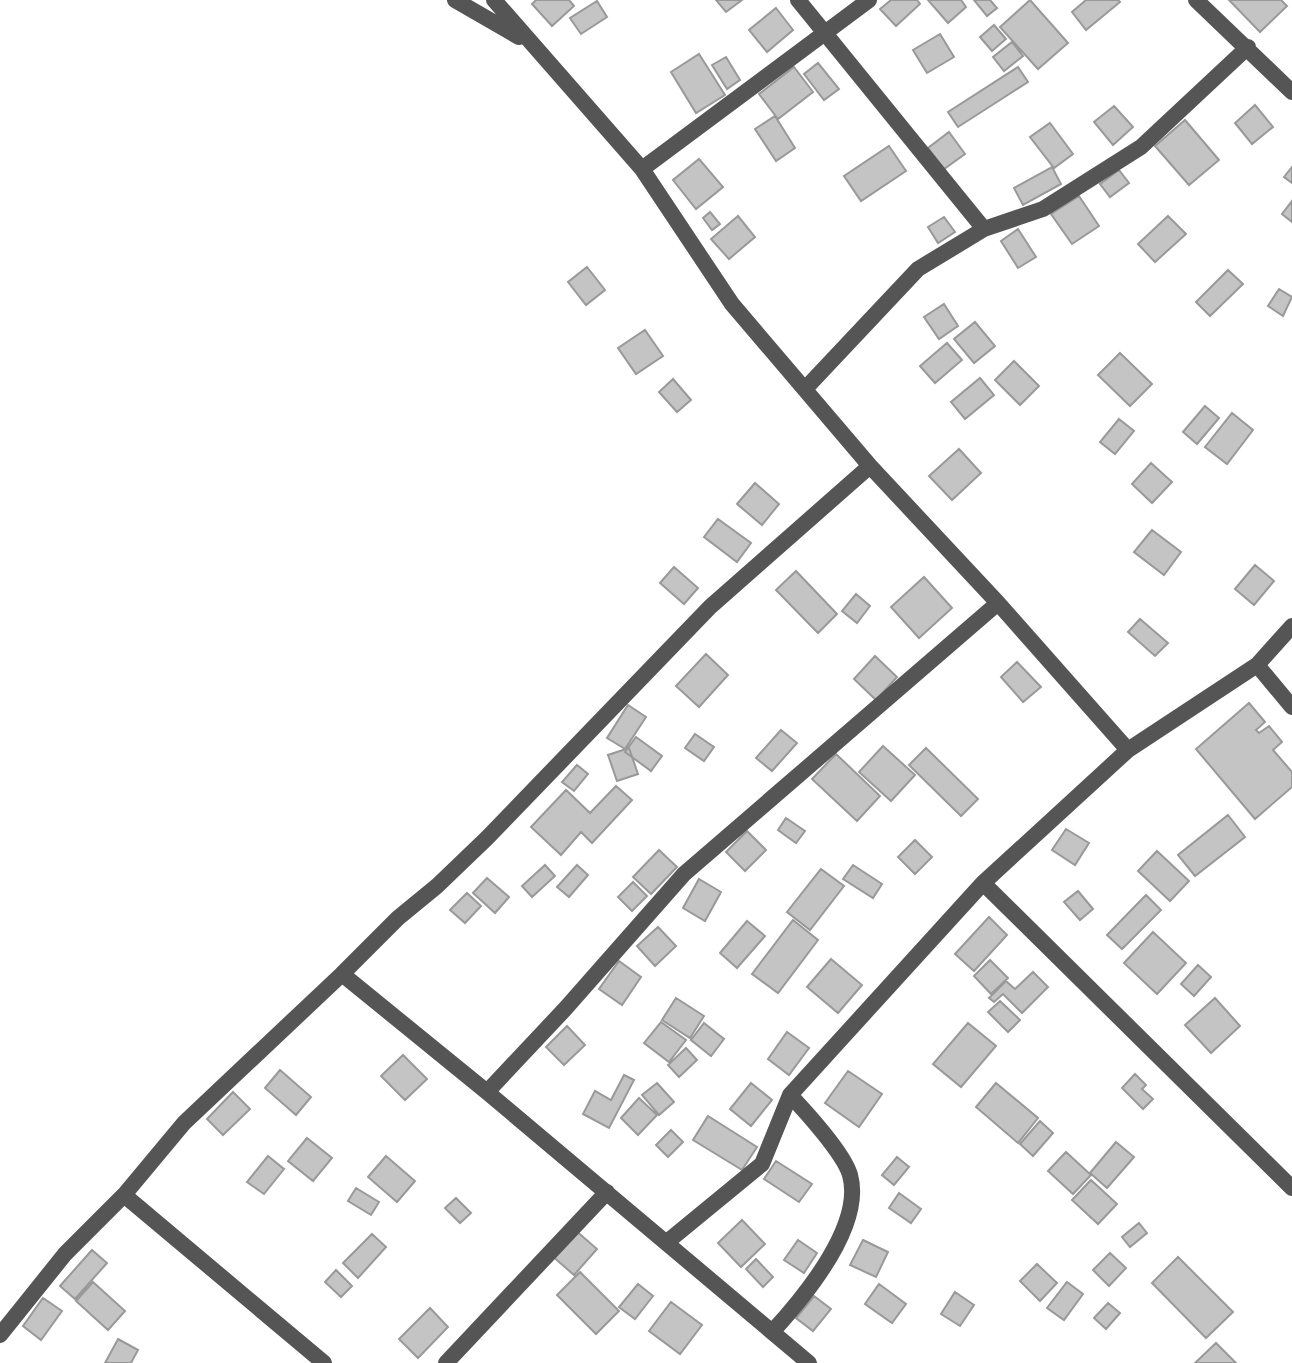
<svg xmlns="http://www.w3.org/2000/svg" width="1292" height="1363" viewBox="0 0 1292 1363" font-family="'Sofia Sans Condensed',sans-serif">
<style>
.building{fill:#c4c4c4;stroke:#999;stroke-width:2}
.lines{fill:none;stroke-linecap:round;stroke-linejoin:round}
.minor{stroke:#555;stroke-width:16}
</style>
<rect width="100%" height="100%" fill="#fff"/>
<path class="building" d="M536 0H569L574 6 552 26 532 4Z
M716 0H742L726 12Z
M891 0H917L920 4 896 26 880 9Z
M928 0H961L966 7 948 23Z
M974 0H990L997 8 987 16Z
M1030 0 1068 43 1038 69 1000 27Z
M1086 0H1118L1120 2 1086 30 1072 12Z
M1229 0H1281L1287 6 1260 32Z
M597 1 607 17 581 34 570 18Z
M776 8 793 30 767 52 749 30Z
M994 25 1006 39 992 51 980 37Z
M940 34 954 57 927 73 913 50Z
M1012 42 1023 56 1004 71 993 57Z
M699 54 725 95 696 113 671 72Z
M726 57 740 80 727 89 712 65Z
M818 63 839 89 824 100 804 74Z
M794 67 813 92 778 119 759 94Z
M1018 67 1028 82 958 127 948 112Z
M1255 105 1273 127 1252 144 1235 123Z
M1114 106 1133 127 1113 145 1094 122Z
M775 116 795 148 776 161 755 129Z
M1185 120 1219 160 1189 185 1155 146Z
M1050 123 1073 154 1054 168 1030 137Z
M949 132 965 154 944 169 928 148Z
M889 146 906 171 861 201 844 176Z
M699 159 723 187 696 209 673 180Z
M1052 167 1061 184 1023 205 1014 188Z
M1292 167V183L1284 177Z
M1119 170 1129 183 1110 197 1100 184Z
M1079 196 1099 226 1072 244 1051 214Z
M1292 201V222L1282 214Z
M710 212 720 224 712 230 703 218Z
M738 216 755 237 729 259 711 239Z
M1168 216 1186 234 1155 262 1138 244Z
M944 217 955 232 938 243 928 227Z
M1018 229 1036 257 1018 268 1001 241Z
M587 267 605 290 586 305 568 282Z
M1228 270 1243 284 1210 316 1196 302Z
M1279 289 1292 297 1283 316 1268 306Z
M944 304 958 326 939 339 924 317Z
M975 322 995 346 974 363 954 339Z
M645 330 663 356 636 374 618 348Z
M947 343 962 360 935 383 920 366Z
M1120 353 1152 384 1130 406 1098 375Z
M1014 361 1039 386 1020 405 995 380Z
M980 378 994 395 965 419 951 402Z
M673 379 691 400 677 412 659 392Z
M1205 406 1219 418 1197 444 1183 432Z
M1232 413 1253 430 1227 464 1205 447Z
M1119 419 1134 431 1115 454 1100 442Z
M959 449 981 473 952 500 929 476Z
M1151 463 1172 482 1152 503 1132 484Z
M755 483 779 504 762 525 737 504Z
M718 519 751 543 737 562 704 537Z
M1152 530 1181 552 1164 575 1134 552Z
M1255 565 1274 581 1254 605 1235 589Z
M674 567 698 588 684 604 660 583Z
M796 571 837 614 818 633 776 590Z
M924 577 952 608 919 638 891 607Z
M856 594 870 606 857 623 842 611Z
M1140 619 1168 643 1155 656 1128 632Z
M706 654 728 675 699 707 676 686Z
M875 656 897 677 876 700 854 679Z
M1017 662 1041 687 1023 702 1001 677Z
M1249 703 1265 722 1256 730 1259 733 1269 726 1282 742 1273 750 1292 772V787L1255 819 1196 749Z
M628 705 646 717 625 749 607 738Z
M781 730 797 743 772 771 756 758Z
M695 734 714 747 704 761 685 748Z
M636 737 662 756 651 771 625 752Z
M883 746 915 775 891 801 859 772Z
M629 748 638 774 617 781 608 755Z
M926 748 978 799 961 816 909 765Z
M836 754 880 796 857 821 812 779Z
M577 765 588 774 574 791 562 782Z
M616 786 632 800 592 843 581 832 561 855 531 827 566 790 590 813Z
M1228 815 1245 837 1195 876 1178 855Z
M786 818 805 831 796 843 778 830Z
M1066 829 1089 843 1075 865 1052 850Z
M747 831 766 850 745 871 726 852Z
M915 840 932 857 915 874 898 857Z
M659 850 677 867 651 894 633 877Z
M1157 851 1189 881 1170 901 1138 871Z
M545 865 555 876 532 897 522 886Z
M577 865 588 875 569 897 557 887Z
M853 865 882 884 873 898 843 879Z
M821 869 844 886 810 930 787 912Z
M487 878 509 897 495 913 473 893Z
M699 879 721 892 705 921 683 908Z
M633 882 647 896 632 911 618 897Z
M1078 891 1093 909 1080 920 1064 902Z
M467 893 481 906 465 923 450 910Z
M1146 895 1161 910 1122 949 1107 935Z
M989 917 1007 935 974 971 955 954Z
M793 920 818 940 778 993 752 974Z
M747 921 765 936 737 968 720 953Z
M658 927 676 946 655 966 637 946Z
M1153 932 1186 963 1157 994 1124 963Z
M831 959 862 985 838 1013 807 987Z
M990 960 1008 978 991 994 974 976Z
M619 961 641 977 622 1005 599 989Z
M1198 965 1211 977 1194 996 1181 984Z
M1033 972 1048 987 1022 1013 1003 994 994 1002 989 998 1006 981 1015 989Z
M676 998 704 1016 690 1038 662 1020Z
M1215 998 1240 1026 1211 1053 1185 1025Z
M1000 1001 1020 1020 1008 1032 988 1012Z
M661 1022 686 1040 669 1062 644 1043Z
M704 1023 724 1039 711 1056 691 1040Z
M968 1023 996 1046 961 1087 933 1064Z
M567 1026 585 1045 564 1065 546 1047Z
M787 1032 809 1048 789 1075 768 1059Z
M686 1048 697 1060 679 1077 668 1065Z
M403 1055 427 1079 405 1100 381 1076Z
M280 1070 311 1097 296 1115 265 1088Z
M848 1071 882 1094 859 1127 825 1103Z
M1135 1074 1146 1085 1142 1089 1153 1099 1143 1109 1122 1088Z
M624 1075 634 1080 609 1128 583 1114 595 1091 611 1100Z
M657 1083 674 1102 659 1115 642 1095Z
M751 1083 772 1100 751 1126 730 1109Z
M996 1083 1038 1118 1018 1143 976 1107Z
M233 1092 250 1109 223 1135 207 1119Z
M639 1098 657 1115 638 1135 621 1118Z
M708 1116 757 1147 742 1170 693 1140Z
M1040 1121 1053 1133 1033 1156 1020 1144Z
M671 1130 683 1142 668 1157 656 1145Z
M307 1138 332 1158 313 1181 288 1161Z
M1116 1142 1134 1157 1107 1188 1090 1173Z
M1066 1152 1091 1175 1073 1194 1048 1171Z
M268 1156 284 1169 264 1194 247 1182Z
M386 1156 415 1181 397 1202 368 1177Z
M897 1157 909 1167 894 1185 882 1175Z
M776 1161 812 1184 799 1202 764 1179Z
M1091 1180 1117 1204 1098 1224 1072 1200Z
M356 1188 379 1202 371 1215 348 1201Z
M899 1193 921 1209 911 1223 889 1208Z
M456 1198 471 1213 460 1223 445 1208Z
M742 1220 765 1244 741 1267 718 1243Z
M1139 1223 1147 1233 1130 1247 1122 1237Z
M574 1229 597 1249 574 1275 551 1255Z
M372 1234 386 1247 358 1278 343 1263Z
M798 1240 817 1253 804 1273 784 1260Z
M863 1240 888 1252 876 1277 850 1265Z
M92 1250 107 1263 75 1299 60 1286Z
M1110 1253 1126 1268 1109 1286 1093 1270Z
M1178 1257 1233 1312 1206 1338 1152 1283Z
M756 1259 773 1277 763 1287 746 1269Z
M1037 1264 1057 1283 1040 1301 1020 1281Z
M336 1270 352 1286 341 1297 325 1282Z
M580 1272 619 1311 596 1334 557 1295Z
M93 1282 125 1311 108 1330 76 1301Z
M1067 1282 1083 1294 1064 1320 1047 1308Z
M638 1284 653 1296 635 1319 619 1307Z
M879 1284 906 1304 892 1323 865 1304Z
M955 1292 974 1305 960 1326 941 1314Z
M814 1296 831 1309 813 1331 796 1318Z
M43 1298 62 1311 41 1340 23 1326Z
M671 1302 702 1325 680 1354 649 1331Z
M1108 1303 1120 1313 1106 1329 1094 1318Z
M430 1308 448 1327 418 1358 399 1339Z
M118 1339 138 1350 131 1363H105Z
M1216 1343 1236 1363H1195Z"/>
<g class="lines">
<path class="minor" d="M455 0 519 37
M494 0 642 169 732 304 870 466 998 603 1128 750
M798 0 984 229
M1196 0 1292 92
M642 169 869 0
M805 389 918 269 984 229 1043 209 1141 147 1248 47
M1257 665 1292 707
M983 883 1292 1188
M342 974 398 918 437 886 487 838 710 607 870 466
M487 1092 565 1009 684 874 998 603
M124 1195 324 1363
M667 1242 762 1164 790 1095 983 883 1128 750 1257 665 1292 626
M773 1331C805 1296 864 1225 850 1175 844 1154 806 1112 790 1095
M0 1335 65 1254 124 1195 184 1123 342 974 487 1092 809 1363
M446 1363 607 1192"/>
</g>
</svg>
